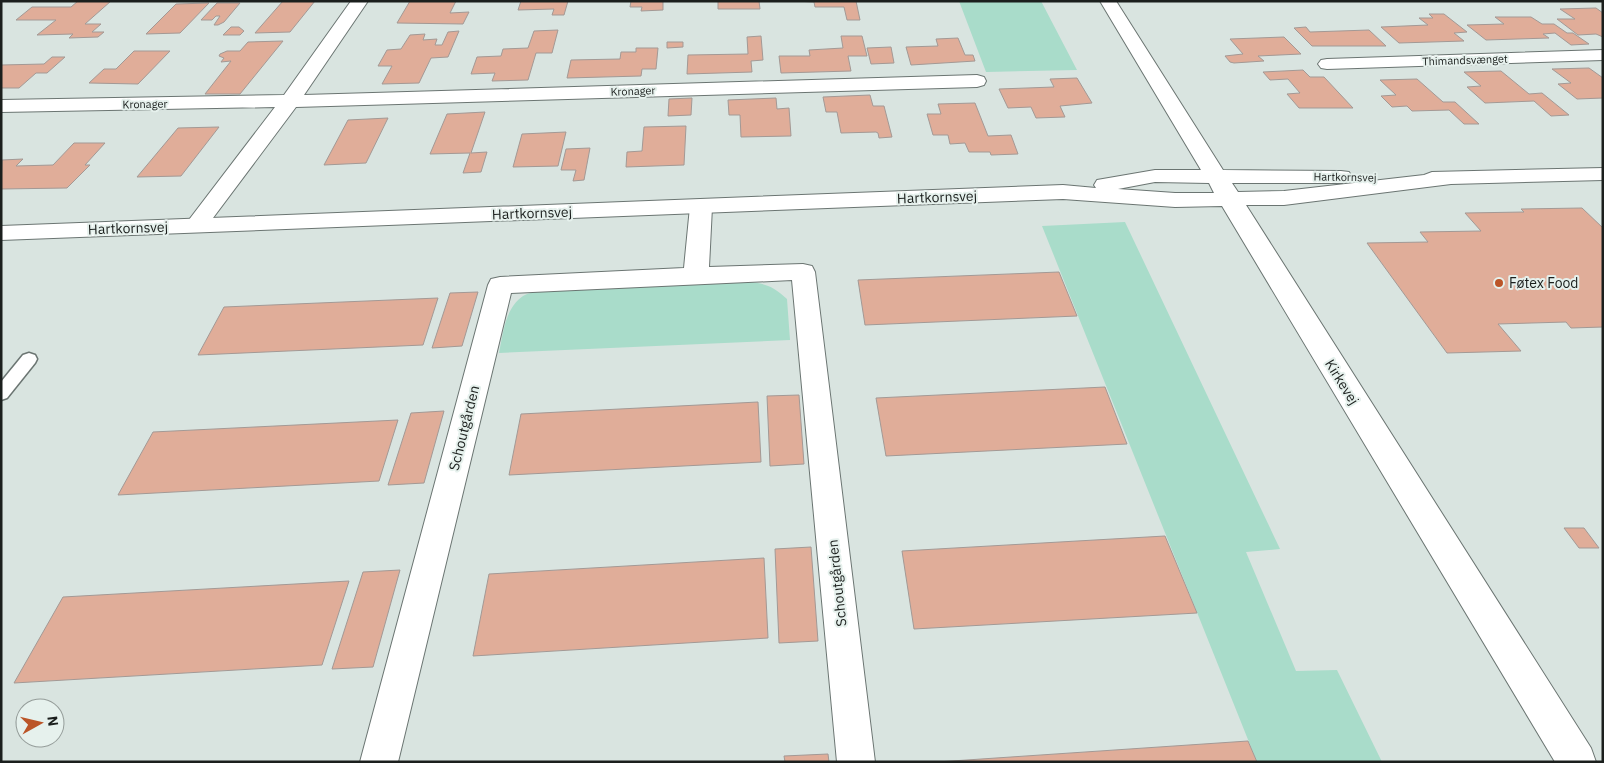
<svg xmlns="http://www.w3.org/2000/svg" width="1604" height="763" viewBox="0 0 1604 763" font-family="'IBM Plex Sans',sans-serif">
<style>
.green{fill:#a9dcca}
.building{fill:#e0ad99;stroke:#a39995}
.lines{fill:none;stroke-linecap:round;stroke-linejoin:round}
.lane-casing{stroke:#6b7572;stroke-width:3}
.street-casing{stroke:#6b7572;stroke-width:2}
.secondary-casing{stroke:#6b7572;stroke-width:2}
.lane{fill:#fff;fill-rule:evenodd}
.street{fill:#fff;fill-rule:evenodd}
.secondary{fill:#fff;fill-rule:evenodd}
.poi-dot{fill:#bb5528;stroke:#e6f1ed;stroke-width:2}
.labels{text-anchor:middle;dominant-baseline:central;stroke-width:4;stroke-linejoin:round;paint-order:stroke}
.far-street-label{font-size:11px;fill:#1b1f1d;stroke:#e6f1ed}
.street-label{font-size:14px;fill:#1b1f1d;stroke:#e6f1ed}
.poi-label{font-size:14px;fill:#1b1f1d;stroke:#e6f1ed;text-anchor:start}
</style>
<rect width="100%" height="100%" fill="#d9e4e0"/>
<path class="green" d="M959 1H1041L1077 70 986 72Z
M1125 222 1280 549 1246 552 1296 671 1337 670 1382 762H1257L1042 226Z
M741 281C762 283 771 284 787 299L790 340 499 353C503 334 505 308 523 296 528 293 536 292 542 290Z"/>
<path class="building" d="M78 1H111L85 24H101L92 32H104L98 37 69 38 73 34 37 35 56 20H16L32 7H71Z
M283 1H315L290 32 255 33Z
M410 1H456L450 13 469 12 463 24 397 23Z
M521 1H568L564 15H552L554 9 518 10Z
M631 1H663V10L641 11 642 7H630Z
M718 1H759L760 9H718Z
M796 1H856L860 20H847L844 7H815L814 2Z
M209 3 180 33 146 34 176 4Z
M217 3H240L224 22 218 25H214L220 16H216L212 20H201Z
M1596 8 1603 13V37L1596 34 1578 35 1557 19H1575L1560 9Z
M1429 14H1444L1467 32 1454 33 1464 41 1399 43 1381 27 1428 25 1419 18H1433Z
M1495 17H1531L1542 24H1554L1567 33H1573L1589 44 1571 45 1555 33 1543 34 1549 38 1486 40 1467 25 1504 24Z
M231 27H239L244 31 240 35H223Z
M1306 27 1310 32 1369 30 1386 46H1312L1294 28Z
M558 30 552 53H536L528 80 492 81 495 73 471 74 477 57 501 56 503 49 528 48 534 31Z
M459 31 448 57 431 58 419 83 382 84 392 66H378L387 50 401 49 410 35 425 34 423 40 437 39 435 45H442L448 32Z
M761 36 763 60 751 61 752 72 687 74 688 55 748 54 747 37Z
M841 36H862L867 56H848L851 71 781 73 779 56H810L809 50 843 48Z
M1284 37 1301 54 1258 56 1264 61 1234 63 1230 62 1225 56 1243 54 1230 39Z
M958 38 965 55H973L975 61 911 65 906 47 938 46 936 39Z
M283 41 240 94H205L231 61 221 62 224 58 219 56 220 54 227 51H240L248 42Z
M667 42H683V47L667 48Z
M891 47 894 63 871 64 867 48Z
M636 48H658L656 69H642L641 76 567 78 571 60 620 59 621 52H636Z
M134 51H170L138 84 89 83 104 69H116Z
M52 57H65L47 73H36L19 88H1V65L44 64Z
M1589 68 1603 78V98L1577 99 1558 84 1571 83 1552 69Z
M1303 70 1310 77H1324L1353 108H1299L1287 94 1300 93 1288 79 1270 80 1263 72Z
M1501 71 1529 94 1542 93 1569 115 1551 116 1534 101 1485 103 1467 87 1481 86 1464 72Z
M1077 78 1092 103 1060 106 1065 117 1036 118 1031 107 1008 108 999 89 1054 87 1050 79Z
M1417 79 1443 102H1455L1479 124H1464L1449 110 1412 111 1407 106 1392 107 1381 96 1396 95 1380 80Z
M870 95 873 106H884L892 137 879 138 878 133 876 132 841 133 837 112H826L823 97Z
M692 98 691 115 668 116 669 99Z
M776 98 777 109 789 108 791 136 741 137 740 115H729L728 100Z
M975 103 988 136 1011 135 1018 154 991 155 990 152H969L965 143 950 144 948 135H933L927 114H941L938 104Z
M485 112 471 153 487 152 481 172 463 173 470 153 430 154 447 114Z
M388 118 366 163 324 165 348 120Z
M686 126 684 165 626 167 627 152 642 151 644 127Z
M219 127 181 176 137 177 178 128Z
M566 132 558 166 513 167 522 134Z
M74 143H105L85 165H90L67 188 1 189 2 160 23 159 16 166 53 165Z
M590 148 584 180 573 181 576 170H561L566 149Z
M1582 208 1603 228V327L1571 328 1566 322 1498 324 1521 351 1447 353 1367 243 1428 242 1420 232 1481 231 1465 213 1524 212 1521 209Z
M1059 272 1077 316 865 325 858 280Z
M478 292 462 346 432 348 450 293Z
M438 298 423 345 198 355 224 307Z
M1105 387 1127 444 886 456 876 398Z
M799 395 804 464 770 466 767 396Z
M758 402 761 462 509 475 521 414Z
M444 411 424 483 388 485 411 413Z
M398 420 379 481 118 495 153 432Z
M1564 528H1584L1599 548H1579Z
M1165 536 1197 613 914 629 902 551Z
M811 547 818 641 779 643 775 549Z
M764 558 768 638 473 656 489 574Z
M400 570 373 667 332 669 363 572Z
M349 581 322 665 14 683 63 597Z
M1248 741 1257 762H937Z
M828 754 829 762H785L784 756Z"/>
<g class="lines">
<defs>
<path id="lane" d="M29 353 35 355 37 359 35 363 7 398 1 400V382L23 355Z"/>
<path id="street" d="M351 1H368L304 95 977 75 984 77 986 81 984 85 977 87 296 107 204 230 196 232 188 230 185 225 275 107 1 112V100L284 95Z
M1603 50V60L1327 69 1321 68 1318 64 1321 60 1327 59Z
M701 200 709 202 712 207 709 267 803 264 812 266 815 272 875 762H837L792 280 511 293 398 762H360L488 285 491 279 500 277 684 268 690 207 693 202Z"/>
<path id="secondary" d="M1100 1H1116L1223 170 1341 171 1349 172 1352 177 1349 182 1341 183H1232L1238 192 1284 191 1424 175 1432 172 1603 168V180L1451 184 1284 205H1246L1591 748 1596 762H1555L1222 206 1175 207 1063 199 1 240V226L1063 185 1096 188 1094 185 1097 180 1155 170H1201ZM1155 182 1209 183 1214 193H1175L1118 189Z"/>
</defs>
<use href="#lane" class="lane-casing"/>
<use href="#street" class="street-casing"/>
<use href="#secondary" class="secondary-casing"/>
<use href="#lane" class="lane"/>
<use href="#street" class="street"/>
<use href="#secondary" class="secondary"/>
</g>
<circle class="poi-dot" cx="1499" cy="283" r="5"/>
<g class="labels">
<g class="far-street-label">
<text transform="translate(1465 60) rotate(-2)">Thimandsvænget</text>
<text transform="translate(633 91) rotate(-2)">Kronager</text>
<text transform="translate(145 104) rotate(-1)">Kronager</text>
<text transform="translate(1345 177) rotate(1)">Hartkornsvej</text>
</g>
<g class="street-label">
<text transform="translate(937 197) rotate(-2)">Hartkornsvej</text>
<text transform="translate(532 213) rotate(-2)">Hartkornsvej</text>
<text transform="translate(128 228) rotate(-2)">Hartkornsvej</text>
<text transform="translate(1342 382) rotate(58)">Kirkevej</text>
<text transform="translate(464 428) rotate(-76)">Schoutgården</text>
<text transform="translate(837 583) rotate(-96)">Schoutgården</text>
</g>
<g class="poi-label">
<text x="1509" y="283">Føtex Food</text>
</g>
</g>
<rect width="1604" height="763" fill="none" stroke="#1b1f1d" stroke-width="5"/>
<g transform="translate(40 723) rotate(82)"><circle r="24" fill="#e6f1ed" stroke="#959d9a"/>
<path d="M0-4L9 19L0 12L-9 19Z" fill="#bb5528"/>
<text y="-8" font-size="14" font-weight="bold" text-anchor="middle" fill="#1b1f1d">N</text>
</g>
</svg>
